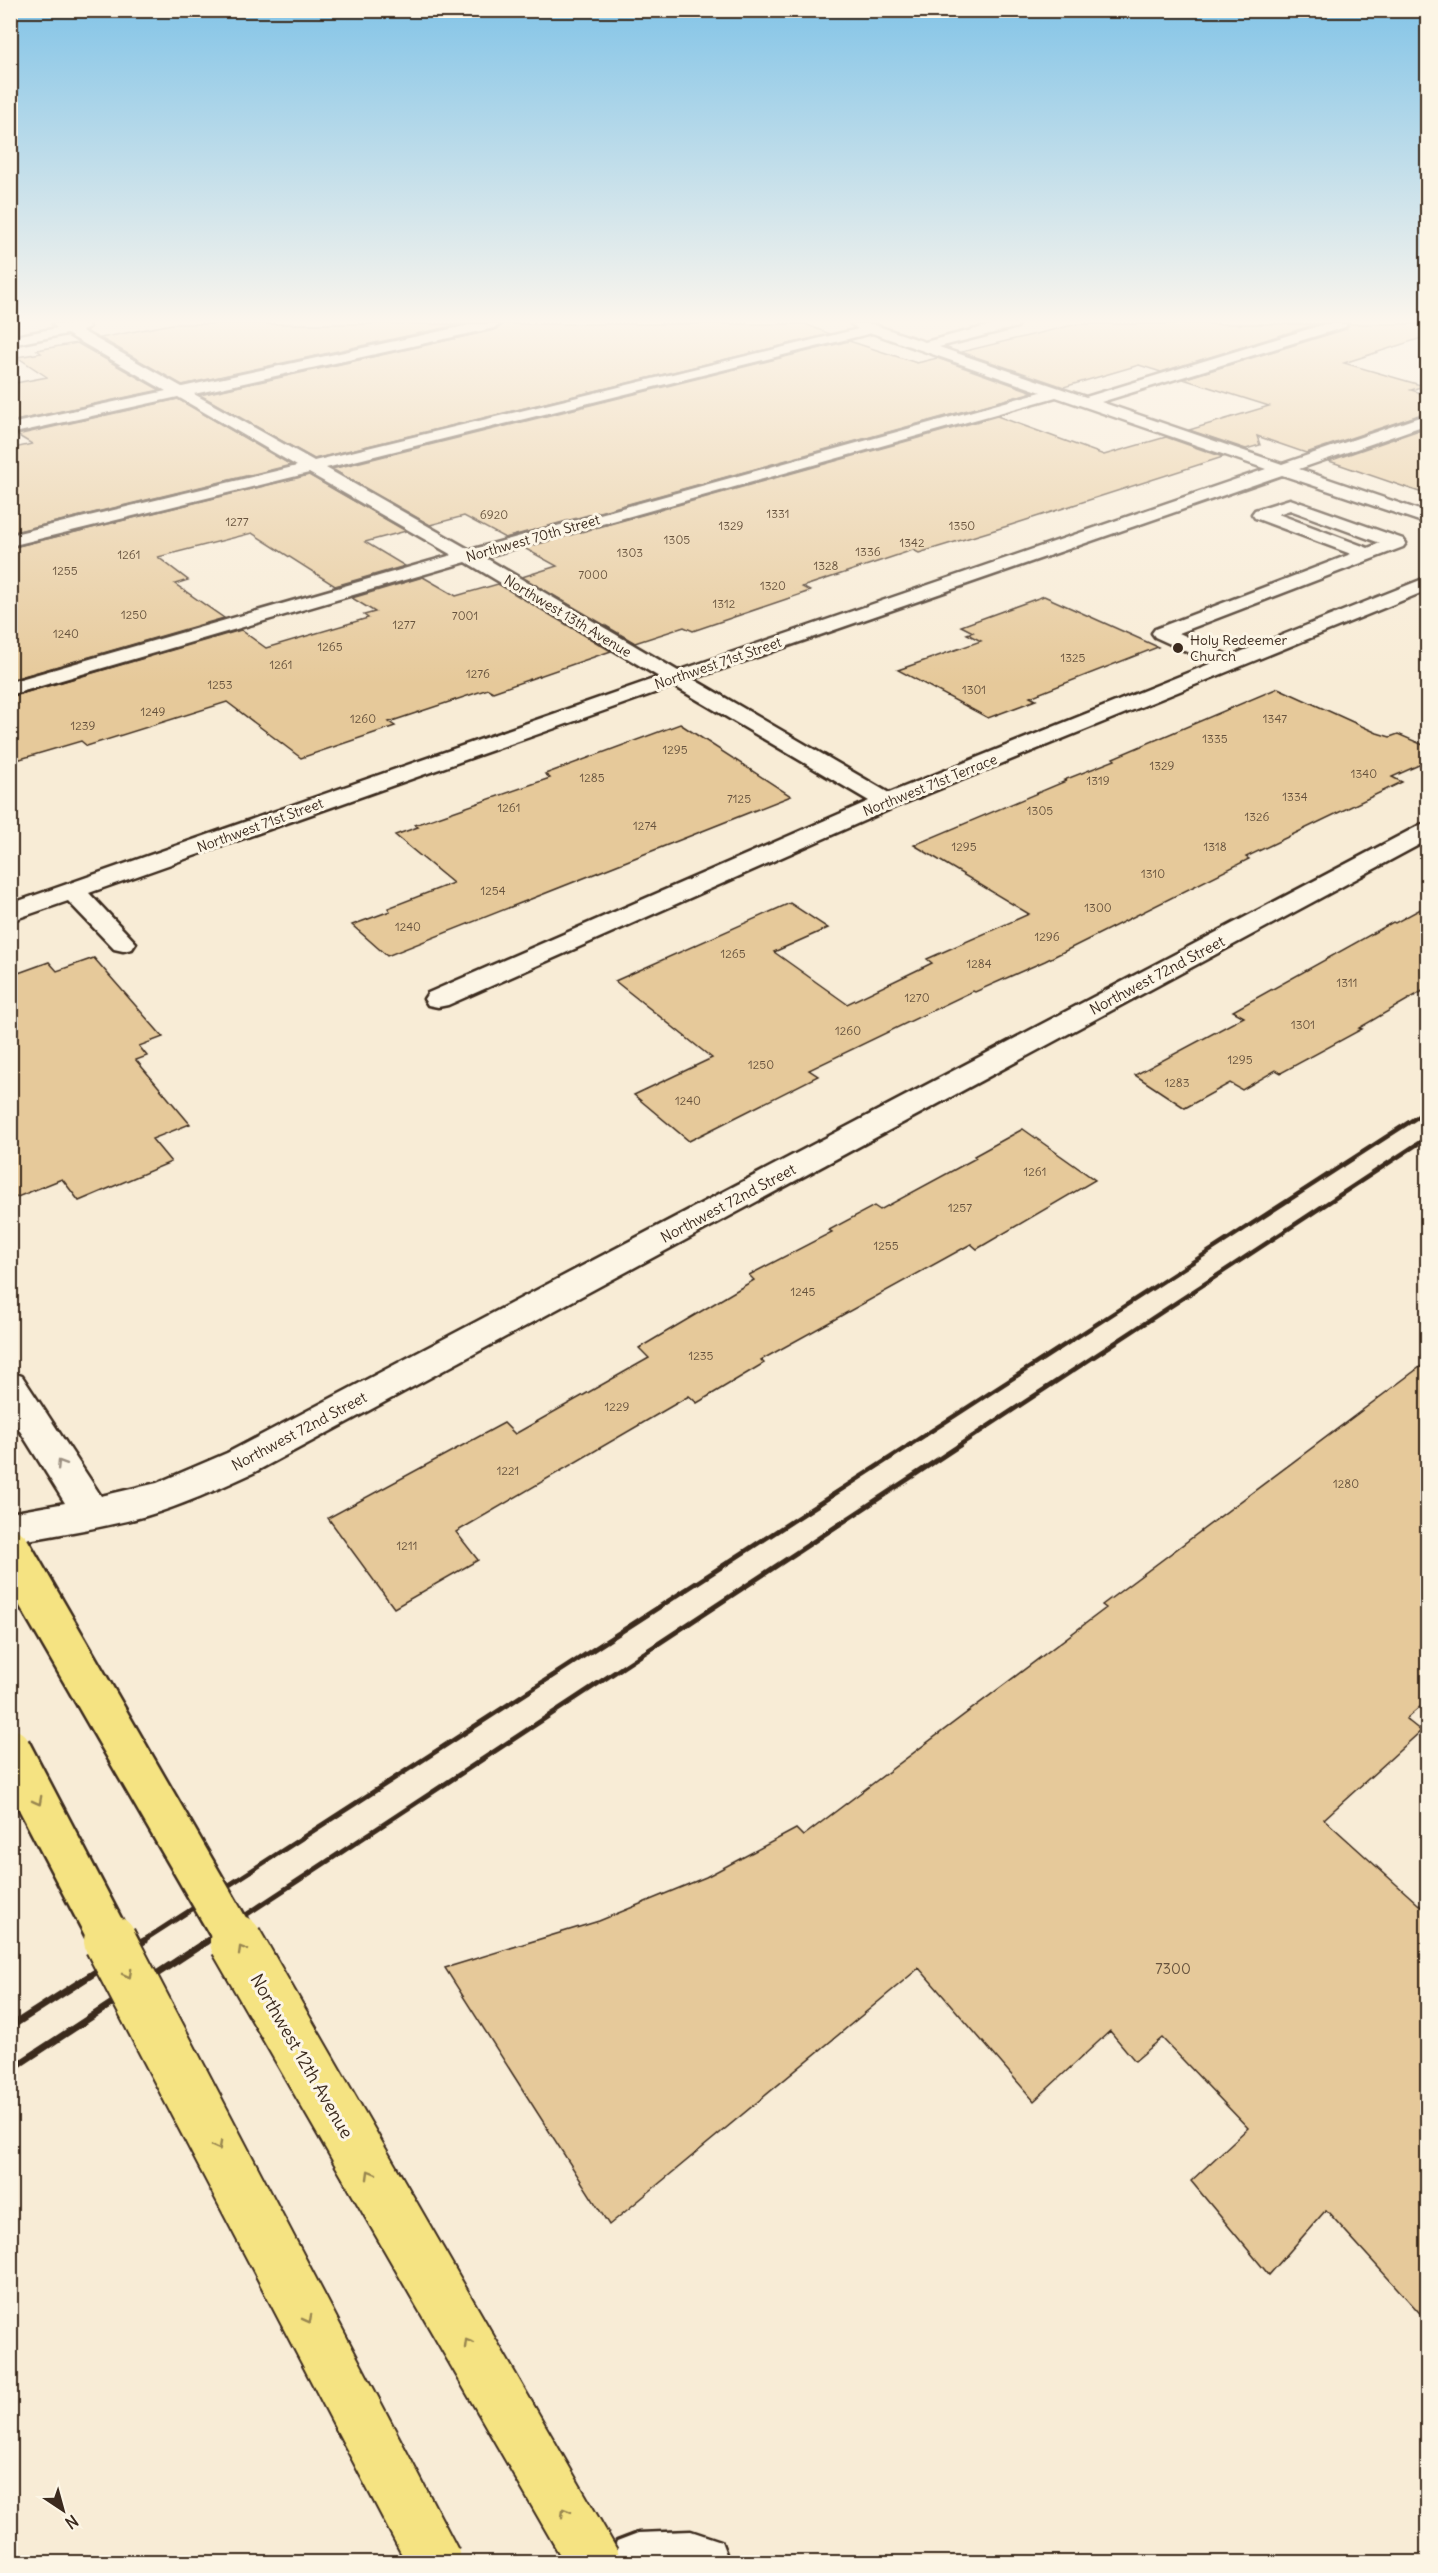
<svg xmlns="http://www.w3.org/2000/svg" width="1438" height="2573" viewBox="0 0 1438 2573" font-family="Delius,sans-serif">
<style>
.building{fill:#e6c99a;stroke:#3b2a1e;stroke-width:1.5}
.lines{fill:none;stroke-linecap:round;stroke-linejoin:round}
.minor-casing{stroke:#3b2a1e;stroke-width:5}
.minor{fill:#fcf5e5;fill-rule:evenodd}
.rail-far2{stroke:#3b2a1e;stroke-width:4.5}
.rail-far1{stroke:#3b2a1e;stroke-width:5}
.rail{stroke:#3b2a1e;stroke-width:7}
.major-bridge-far1-casing{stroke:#3b2a1e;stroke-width:45;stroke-linecap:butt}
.major-bridge-casing{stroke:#3b2a1e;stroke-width:56;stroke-linecap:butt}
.major-bridge-far1{stroke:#f5e382;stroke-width:40}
.major-bridge{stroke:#f5e382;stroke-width:52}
.oneway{stroke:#9c9082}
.oneway2{stroke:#988650}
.poi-dot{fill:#3b2a1e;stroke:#fcf5e5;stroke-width:2}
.labels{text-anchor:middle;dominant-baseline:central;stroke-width:6;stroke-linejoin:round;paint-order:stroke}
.number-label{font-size:12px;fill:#66523d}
.far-street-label{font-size:14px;fill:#3b2a1e;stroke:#fcf5e5}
.far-poi-label{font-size:14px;fill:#3b2a1e;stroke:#fcf5e5;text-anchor:start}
.street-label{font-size:15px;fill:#3b2a1e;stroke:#fcf5e5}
.near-number-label{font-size:15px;fill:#66523d}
.near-street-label{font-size:18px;fill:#3b2a1e;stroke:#fcf5e5}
</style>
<rect width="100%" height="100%" fill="#f8ecd6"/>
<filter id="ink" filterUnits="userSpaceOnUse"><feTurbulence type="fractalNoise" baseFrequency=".0167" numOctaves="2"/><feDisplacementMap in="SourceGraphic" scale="12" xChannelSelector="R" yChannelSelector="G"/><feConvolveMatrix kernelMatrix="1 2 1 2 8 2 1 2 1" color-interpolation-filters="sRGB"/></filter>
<g filter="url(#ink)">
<path class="building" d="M172 324H462L182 385 100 338Z
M503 324H805L830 334 314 459 200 395 494 330Z
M1077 324H1317L1161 372 1139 365 1064 387 961 352Z
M1349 324H1428V336L1344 363 1424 386 1411 390 1428 395V412L1306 453 1257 436 1260 445 1246 449 1189 430 1269 406 1183 379 1346 329Z
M849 341 917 363 937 358 1033 392 505 538 464 516 430 525 332 469Z
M77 343 160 390 10 422V384L47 377 17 357 41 353 37 350Z
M178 399 291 465 10 533V449L32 444 17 435Z
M997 416 1104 455 1166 437 1223 457 1011 525 919 553 913 550 802 587 810 591 693 631 684 627 635 643 522 577 557 566 524 548Z
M1428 427V495L1329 461Z
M309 475 406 531 365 542 405 566 335 586 252 533 158 557 188 580 175 584 224 618 10 680V548Z
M423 577 456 596 498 584 611 651 493 692 488 689 389 722 395 726 301 758 227 702 87 746 81 741 10 762V697L241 630 266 648 368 618 364 615 375 612 352 598Z
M1044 596 1158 647 1030 697 1036 700 988 718 898 670 981 641 967 634 973 632 961 626Z
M1278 688 1377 733 1390 737 1398 734 1428 747V761L1392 777 1402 782 1246 857 1249 859 1045 961 975 992 973 991 809 1070 818 1076 689 1141 634 1095 712 1058 615 981 790 903 828 928 774 952 847 1004 932 963 927 959 1029 914 914 845 1066 781 1064 780 1115 760 1113 758Z
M680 724 791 796 387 956 352 925 390 911 388 908 453 883 395 835 418 827 415 825 550 778 545 774Z
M1428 905V988L1359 1028 1362 1029 1281 1073 1276 1070 1242 1090 1230 1083 1185 1108 1135 1075 1244 1017 1233 1011 1393 922 1395 923Z
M94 958 163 1037 139 1046 147 1056 136 1060 190 1124 152 1139 171 1162 79 1201 62 1179 10 1200V976L49 962 57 971Z
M1023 1129 1095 1180 977 1249 971 1244 761 1360 764 1363 697 1403 689 1396 456 1532 478 1560 394 1608 328 1518 504 1423 515 1434 649 1358 639 1348 754 1280 749 1275 832 1232 829 1230 874 1206 880 1210 976 1158 974 1156Z
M1428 1361V1700L1406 1719 1421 1731 1324 1819 1428 1913V2322L1326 2210 1269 2275 1191 2181 1248 2128 1162 2038 1135 2061 1110 2031 1034 2101 919 1968 609 2225 445 1968 599 1921 706 1877 796 1829 803 1836 1106 1608 1102 1605Z"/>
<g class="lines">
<defs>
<path id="minor" d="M53 324H87L89 327 82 331 182 387 474 324H501L494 328 194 394 314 461 858 329 851 324H872L925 342 995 324H1019L1017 327 939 347 1086 397 1325 324H1347L1345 327 1101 402 1282 464 1428 414V424L1299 469 1428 513V524L1282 475 693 679 889 793 1212 663 1155 637 1152 633 1155 629 1351 554 1255 518 1252 514 1255 510 1290 499 1403 539 1406 543 1403 547 1179 633 1230 656 1428 577V590L895 807 448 1005 438 1007 428 1005 424 999 428 993 869 801 674 686 89 893 136 943 132 949 123 951 114 949 68 901 10 921V904L659 677 466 562 10 695V682L452 555 309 473 10 546V535L297 466 178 397 10 434V424L166 391 67 334 10 345V337L57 328ZM872 333 1041 392 470 550 326 468ZM1056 397 1266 469 678 671 484 557ZM1290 510 1380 543 1368 548 1278 514Z
M1428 823V840L253 1473C218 1489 183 1505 146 1516 102 1528 56 1535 10 1543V1513L65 1503 10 1415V1372L22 1376 101 1496 157 1483 227 1453 1420 825Z
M691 2531 721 2541 729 2562H609L617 2541 638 2533Z"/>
</defs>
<use href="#minor" class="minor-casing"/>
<use href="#minor" class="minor"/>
<path class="rail-far2" d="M908 1446 1428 1110
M958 1446 1428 1137"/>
<path class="rail-far1" d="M141 1942 910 1445
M205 1942 960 1445"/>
<path class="rail" d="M10 2027 144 1941
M10 2070 207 1941"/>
<defs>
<path id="major-bridge-far1" d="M10 1549 237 1942
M10 1749 111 1942"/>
<path id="major-bridge" d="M110 1941 435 2562
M236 1941 594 2562"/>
</defs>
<use href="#major-bridge-far1" class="major-bridge-far1-casing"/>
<use href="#major-bridge" class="major-bridge-casing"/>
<use href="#major-bridge-far1" class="major-bridge-far1"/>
<use href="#major-bridge" class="major-bridge"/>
</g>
<defs><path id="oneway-chevron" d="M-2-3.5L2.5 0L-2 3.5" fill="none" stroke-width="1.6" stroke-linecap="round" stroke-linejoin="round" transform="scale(1.5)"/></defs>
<use class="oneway" href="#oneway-chevron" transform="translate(61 1464) rotate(-122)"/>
<g class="oneway2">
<use href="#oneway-chevron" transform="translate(38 1801) rotate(62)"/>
<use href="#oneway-chevron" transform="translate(242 1950) rotate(-120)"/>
<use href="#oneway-chevron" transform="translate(128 1974) rotate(62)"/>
<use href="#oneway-chevron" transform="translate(218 2146) rotate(62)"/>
<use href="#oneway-chevron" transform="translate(370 2174) rotate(-120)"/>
<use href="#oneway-chevron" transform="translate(308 2319) rotate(62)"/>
<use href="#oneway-chevron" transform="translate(468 2343) rotate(-120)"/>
<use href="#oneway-chevron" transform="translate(565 2512) rotate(-120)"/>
</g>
</g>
<linearGradient id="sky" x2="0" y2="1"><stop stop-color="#83c4e7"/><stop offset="0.47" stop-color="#fcf6ed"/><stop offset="1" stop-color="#fcf6ed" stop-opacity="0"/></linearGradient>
<rect width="1438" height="684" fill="url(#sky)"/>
<circle class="poi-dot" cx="1178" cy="648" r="6"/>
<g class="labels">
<g class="number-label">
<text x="778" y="513">1331</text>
<text x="494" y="514">6920</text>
<text x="237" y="521">1277</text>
<text x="731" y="525">1329</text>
<text x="962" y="525">1350</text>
<text x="677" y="539">1305</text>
<text x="912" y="542">1342</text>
<text x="868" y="551">1336</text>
<text x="630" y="552">1303</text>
<text x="129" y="554">1261</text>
<text x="826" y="565">1328</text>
<text x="65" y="570">1255</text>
<text x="593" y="574">7000</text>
<text x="773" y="585">1320</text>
<text x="724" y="603">1312</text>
<text x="134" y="614">1250</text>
<text x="465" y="615">7001</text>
<text x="404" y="624">1277</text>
<text x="66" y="633">1240</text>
<text x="330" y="646">1265</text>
<text x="1073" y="657">1325</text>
<text x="281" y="664">1261</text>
<text x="478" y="673">1276</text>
<text x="220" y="684">1253</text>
<text x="974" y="689">1301</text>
<text x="153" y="711">1249</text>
<text x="363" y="718">1260</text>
<text x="1275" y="718">1347</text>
<text x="83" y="725">1239</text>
<text x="1215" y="738">1335</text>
<text x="675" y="749">1295</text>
<text x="1162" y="765">1329</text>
<text x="1364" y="773">1340</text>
<text x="592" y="777">1285</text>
<text x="1098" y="780">1319</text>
<text x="1295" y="796">1334</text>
<text x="739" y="798">7125</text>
<text x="509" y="807">1261</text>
<text x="1040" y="810">1305</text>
<text x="1257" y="816">1326</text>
<text x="645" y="825">1274</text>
<text x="964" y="846">1295</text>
<text x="1215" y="846">1318</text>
<text x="1153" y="873">1310</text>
<text x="493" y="890">1254</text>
<text x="1098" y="907">1300</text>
<text x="408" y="926">1240</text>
<text x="1047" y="936">1296</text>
<text x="733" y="953">1265</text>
<text x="979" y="963">1284</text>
<text x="1347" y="982">1311</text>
<text x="917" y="997">1270</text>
<text x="1303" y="1024">1301</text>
<text x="848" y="1030">1260</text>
<text x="1240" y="1059">1295</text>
<text x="761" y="1064">1250</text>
<text x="1177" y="1082">1283</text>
<text x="688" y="1100">1240</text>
<text x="1035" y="1171">1261</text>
<text x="960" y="1207">1257</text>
<text x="886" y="1245">1255</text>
<text x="803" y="1291">1245</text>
<text x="701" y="1355">1235</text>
<text x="617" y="1406">1229</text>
<text x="508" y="1470">1221</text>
<text x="1346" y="1483">1280</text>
<text x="407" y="1545">1211</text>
</g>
<g class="far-street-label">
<text transform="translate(533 538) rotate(-16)">Northwest 70th Street</text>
<text transform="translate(568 616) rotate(31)">Northwest 13th Avenue</text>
<text transform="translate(718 663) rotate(-19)">Northwest 71st Street</text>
<text transform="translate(930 785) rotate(-22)">Northwest 71st Terrace</text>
<text transform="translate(260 825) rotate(-20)">Northwest 71st Street</text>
</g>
<g class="far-poi-label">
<text x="1190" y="640">Holy Redeemer<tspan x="1190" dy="16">Church</tspan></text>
</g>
<g class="street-label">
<text transform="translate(1157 975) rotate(-28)">Northwest 72nd Street</text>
<text transform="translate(728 1203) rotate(-28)">Northwest 72nd Street</text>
<text transform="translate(299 1431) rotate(-28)">Northwest 72nd Street</text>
</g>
<g class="near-number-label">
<text x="1173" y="1968">7300</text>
</g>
<g class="near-street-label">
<text transform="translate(302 2056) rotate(60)">Northwest 12th Avenue</text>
</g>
</g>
<rect width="1438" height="2573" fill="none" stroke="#fcf5e5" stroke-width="36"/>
<rect x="18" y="18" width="1402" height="2537" fill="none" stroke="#3b2a1e" stroke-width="2" filter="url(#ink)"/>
<g transform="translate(63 2510) rotate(144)" stroke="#fcf5e5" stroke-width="4.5" paint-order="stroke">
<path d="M0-4.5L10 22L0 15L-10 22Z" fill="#3b2a1e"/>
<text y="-9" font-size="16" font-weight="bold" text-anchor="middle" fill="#3b2a1e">N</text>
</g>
</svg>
